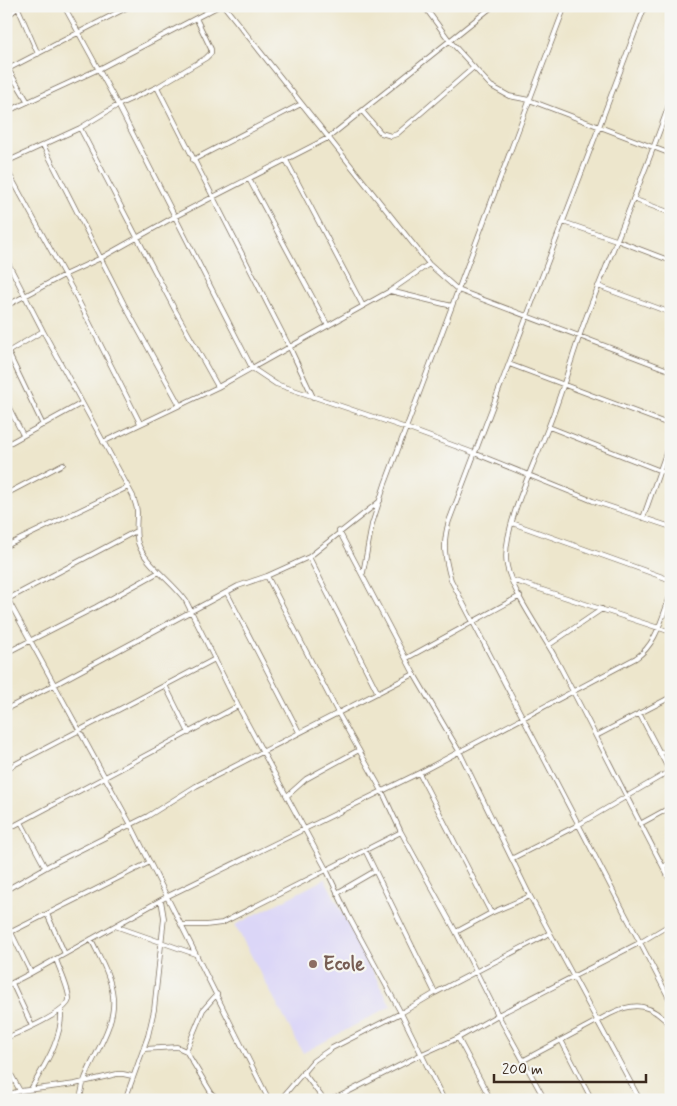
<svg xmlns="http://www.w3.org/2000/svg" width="677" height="1106" viewBox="0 0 677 1106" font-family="Mynerve,sans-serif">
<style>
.built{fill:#dbd6f7}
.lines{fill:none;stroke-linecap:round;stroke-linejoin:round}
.minor-casing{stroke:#796c5b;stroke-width:5.5}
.minor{stroke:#fff;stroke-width:4}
.education-dot{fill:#8d6e63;stroke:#f6f6f2;stroke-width:2}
.labels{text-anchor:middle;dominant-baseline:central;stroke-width:4.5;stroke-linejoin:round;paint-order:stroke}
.education-label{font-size:20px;font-weight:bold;fill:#785e54;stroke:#f6f6f2;text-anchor:start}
</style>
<rect width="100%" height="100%" fill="#f6f6f2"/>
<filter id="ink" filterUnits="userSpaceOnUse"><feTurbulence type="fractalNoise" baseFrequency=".02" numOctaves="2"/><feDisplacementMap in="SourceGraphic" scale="10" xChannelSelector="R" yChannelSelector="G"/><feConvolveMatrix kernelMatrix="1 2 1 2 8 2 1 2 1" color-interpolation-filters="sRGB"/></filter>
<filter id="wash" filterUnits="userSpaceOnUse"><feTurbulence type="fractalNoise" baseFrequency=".0096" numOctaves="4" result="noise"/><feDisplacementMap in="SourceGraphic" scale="20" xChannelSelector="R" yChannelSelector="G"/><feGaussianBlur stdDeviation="1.12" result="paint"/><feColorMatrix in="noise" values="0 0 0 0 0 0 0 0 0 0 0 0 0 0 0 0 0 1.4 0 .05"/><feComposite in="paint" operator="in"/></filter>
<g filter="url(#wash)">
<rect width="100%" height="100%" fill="#ede6cc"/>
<path class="built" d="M325 879 391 1006 303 1053 235 925Z"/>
</g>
<g filter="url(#ink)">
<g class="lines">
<defs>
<path id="minor" d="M64 6 118 105 252 368 276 384 406 428 474 453 593 501 671 527
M224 6 429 264 458 290 671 371
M424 6 449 40 491 86 509 96 529 100 671 154
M645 6 449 521C442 543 445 559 451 580L671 1002
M18 8 38 54
M6 17 20 6
M8 69 28 102
M6 70 130 6
M157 87 290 348 313 397
M671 99C646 172 615 243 587 315 573 352 563 391 548 428 535 462 500 532 507 566 512 592 542 633 555 657 594 731 631 807 671 882
M362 111 381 133 391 136 397 134 474 67
M6 112 99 69 219 6
M80 128 175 310 218 387
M43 145 124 304 179 404
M193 160 301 104
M286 160 363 306
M6 162 80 128 118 105 157 87 206 58 211 53V49L196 18
M6 168 77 298 140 423
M249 179 328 326
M633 199 671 213
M563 222 616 240 671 261
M6 259 43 331 133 496C134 501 137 506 137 512 137 522 135 533 138 543 144 563 174 583 186 601L238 706 326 869 348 915 401 1013 444 1100
M598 286 671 313
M390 291 452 306
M6 306 64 275 101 258 174 217 328 138 493 6
M8 352 43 425
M6 353 43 331
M509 364 671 425
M6 402 23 435
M549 427 671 475
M103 442 218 387 390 291 429 264
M6 445 82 403
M6 494 63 464
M643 518 671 439
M512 523 671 580
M339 531 414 674 459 751 530 896 640 1100
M6 546 128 487
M309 557 378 693
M363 573 372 524 385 484 565 6
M267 576 338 713 382 791 401 832 456 932 498 1015 545 1100
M512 580 671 632
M227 593 299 732
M6 596 131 825 269 1100
M6 600 136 531
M549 645 602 609
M6 653 96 607 159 572
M407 658 520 596
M165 685 189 733
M6 709 54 685 238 586 267 576 309 557 380 501
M639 713 671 774
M596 736 671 697
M660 754 671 748
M6 769 215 659
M419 773 491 913
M287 796 306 779 359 750
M21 822 45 867
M640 824 671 807
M6 830 238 706
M365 850 435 993
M513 858 578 825 670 771
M663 867 671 862
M6 890 50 865 148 816 196 786 414 674
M337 893 375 871
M47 914 65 954
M6 922 31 973 168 896 419 773 636 658C657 644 662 616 671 594
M181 925H206L222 923 401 832
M115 926 195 954
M11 932 150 862
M456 932 491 913 530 896
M12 983 32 1026
M6 986 31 973
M6 1038C18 1033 66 1013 69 1000 70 990 59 969 56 959
M458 1038 491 1100
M561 1040 592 1100
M144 1049 177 1047 186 1051 203 1010 217 994
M186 1051 212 1094 220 1100
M524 1060 610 1014C636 1001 651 1004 671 1026
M6 1065 20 1091
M303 1072 324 1100
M31 1089C44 1066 63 1038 61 1010
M6 1095 20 1091 75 1084 117 1074H123L132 1076
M80 1100C81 1094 82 1087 84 1081 93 1055 116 1026 113 997 111 976 100 958 91 939
M125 1100 148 1036 154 1010 164 918 161 900
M280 1100 313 1061 332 1048 401 1013 435 993 550 933
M329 1100 340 1096 422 1054 458 1038 498 1015 641 942 671 924"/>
</defs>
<use href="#minor" class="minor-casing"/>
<use href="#minor" class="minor"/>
</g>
</g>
<circle class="education-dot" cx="313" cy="964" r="5"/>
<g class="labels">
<g class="education-label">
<text x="323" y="964">Ecole</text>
</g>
</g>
<rect width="677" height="1106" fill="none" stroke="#f6f6f2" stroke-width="25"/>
<path d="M494 1074v8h152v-8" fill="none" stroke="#3b2a1e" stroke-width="2.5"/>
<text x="502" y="1074" font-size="15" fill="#3b2a1e" stroke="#f6f6f2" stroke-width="4" paint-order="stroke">200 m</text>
</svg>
